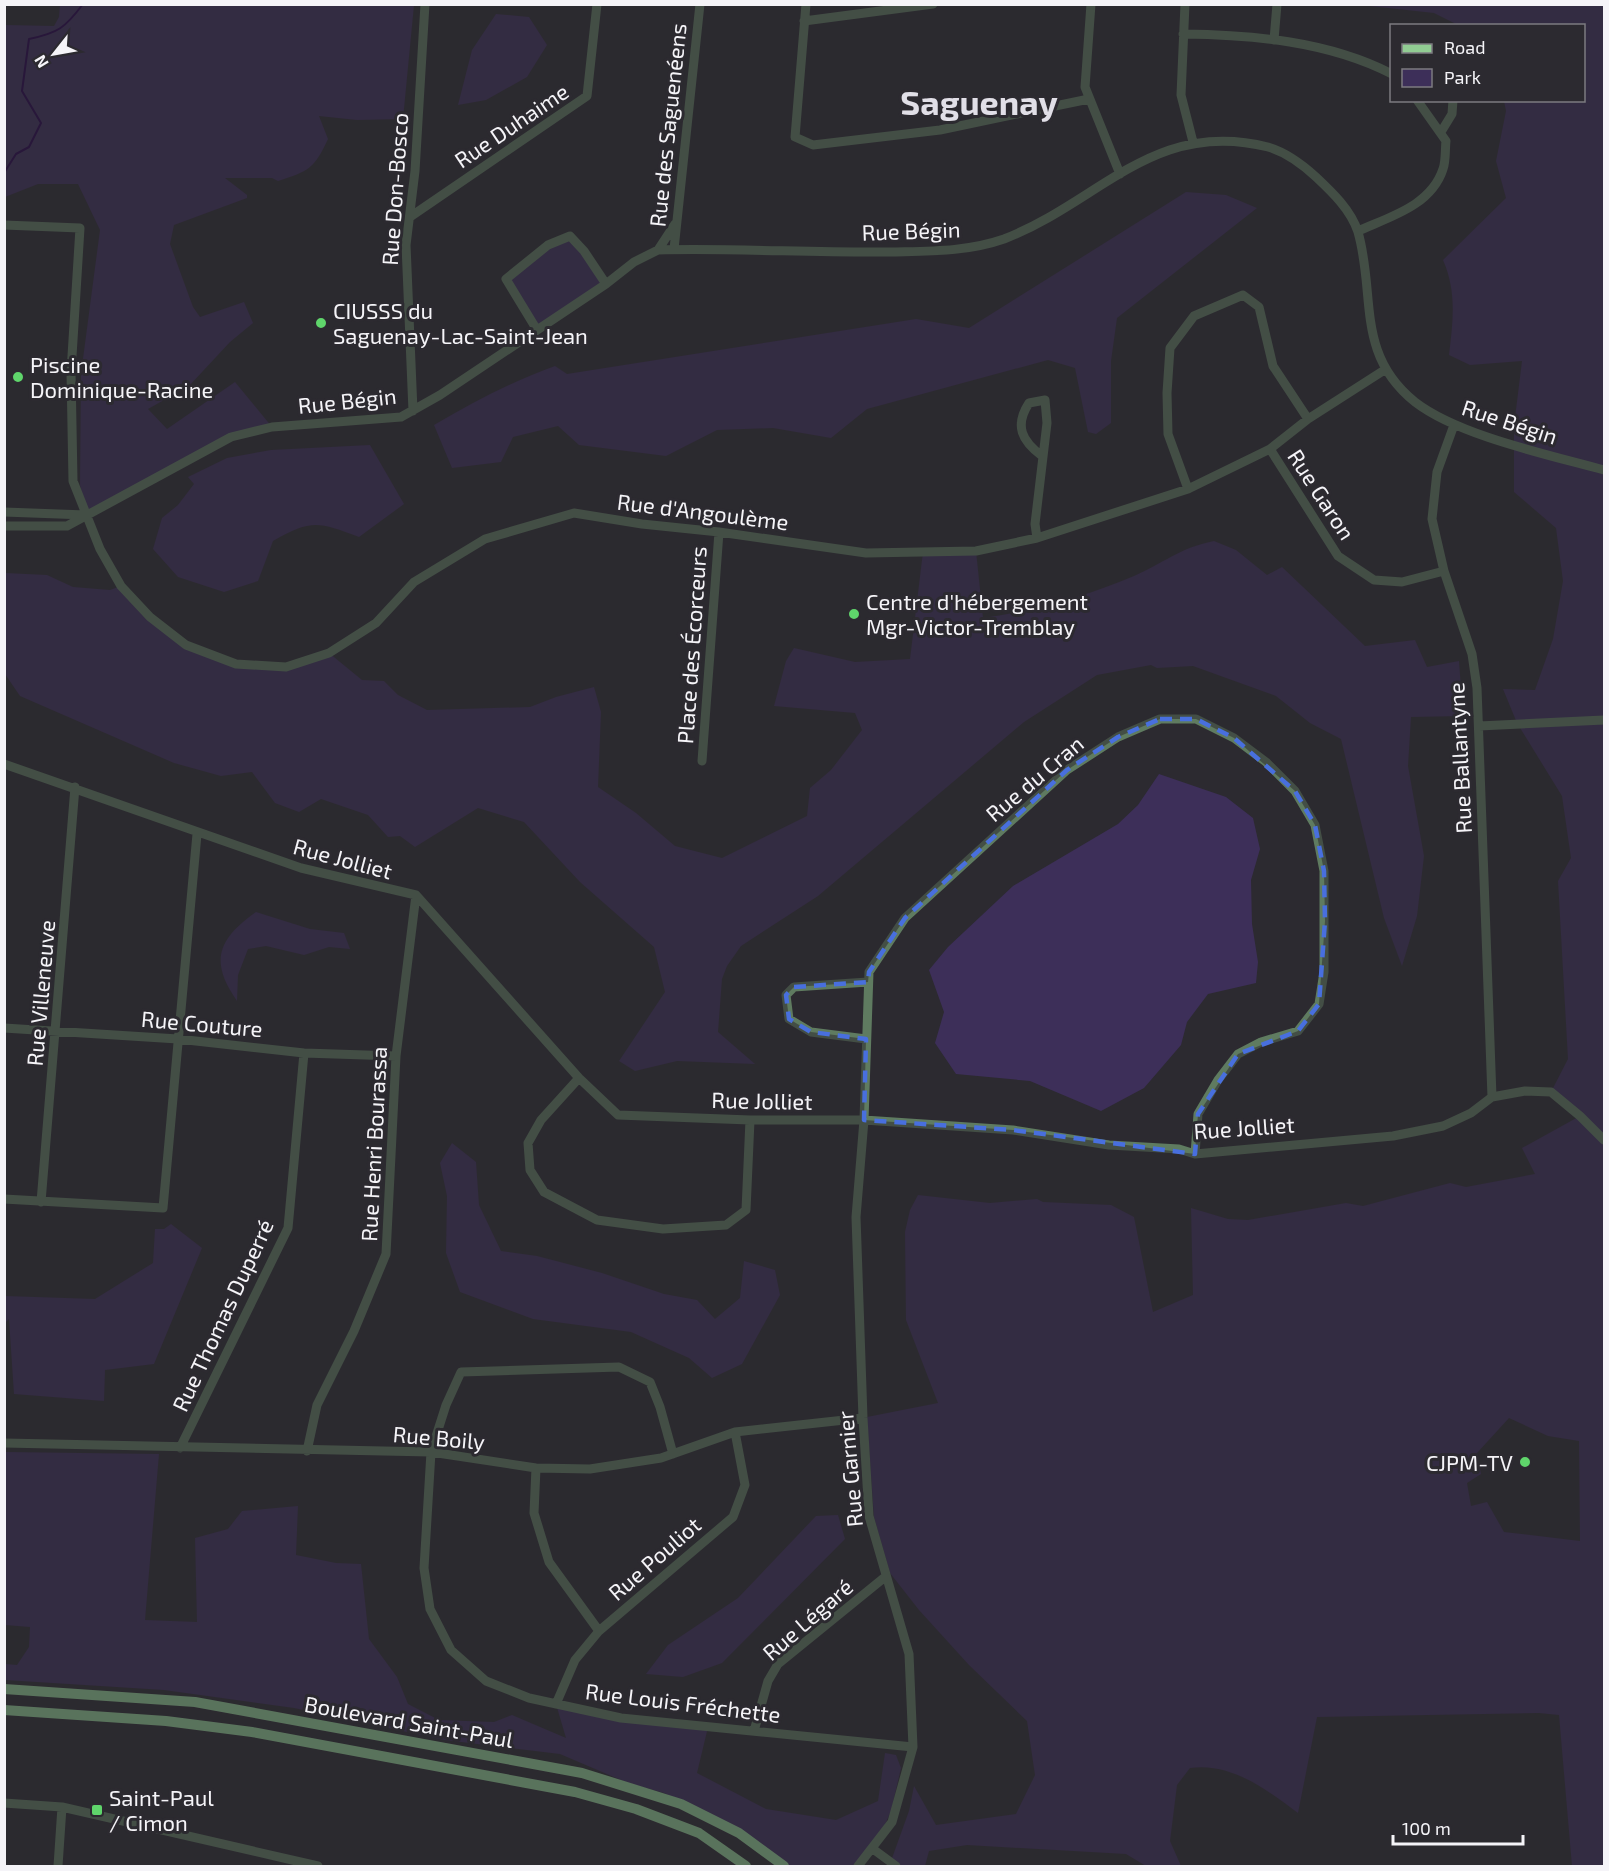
<svg xmlns="http://www.w3.org/2000/svg" width="1609" height="1871" viewBox="0 0 1609 1871" font-family="'Exo 2',sans-serif">
<style>
.green{fill:#3d2f59;fill-rule:evenodd}
.lines{fill:none;stroke-linecap:round;stroke-linejoin:round}
.stream{stroke:#240148;stroke-width:2}
.minor{stroke:#5f7b60;stroke-width:9}
.major{stroke:#91cc93;stroke-width:10}
.marked{fill:none;stroke:#486fde;stroke-width:4.5;stroke-dasharray:12 8;stroke-linejoin:round}
.poi-dot{fill:#5fd56b;stroke:#2c2a30;stroke-width:2}
.labels{text-anchor:middle;dominant-baseline:central;stroke-width:6;stroke-linejoin:round;paint-order:stroke}
.street-label{font-size:22px;fill:#f5f4f8;stroke:#2c2a30}
.poi-label{font-size:22px;fill:#f5f4f8;stroke:#2c2a30;text-anchor:start}
.town-label{font-size:34px;font-weight:bold;fill:#e1dfe7;stroke:#2c2a30}
</style>
<rect width="100%" height="100%" fill="#2c2a30"/>
<path class="green" d="M60 5H414L403 119 357 120 319 116 328 139C314 169 309 171 278 181L272 178H225L247 195V198L174 225 170 244 193 307 200 317 244 302 253 323 230 342 189 386 148 409 167 429 235 382 272 427 231 437 86 515 80 485 81 374 100 230 78 184H38L5 197V25L54 26 59 17Z
M1361 5H1604V1866H1572L1559 1715 1539 1713 1317 1717 1298 1813C1267 1790 1231 1762 1190 1768L1177 1785 1170 1841 1181 1866H1146L1126 1854 967 1845 929 1851 925 1866H899L891 1861 909 1811 914 1786 936 1825 1016 1814 1035 1775 1027 1721 969 1665 919 1610 890 1573 874 1517 867 1417 938 1403 906 1320 905 1232 910 1210 918 1195 990 1203 1037 1199 1043 1202 1111 1205 1134 1217 1153 1312 1193 1295 1191 1208 1228 1219 1248 1220 1346 1203 1363 1206 1450 1183 1466 1187 1535 1174 1522 1148 1580 1116 1551 1092 1568 1059 1558 881 1571 858 1562 796 1517 723 1503 689 1535 690 1553 639 1563 581 1556 528 1514 492V426L1522 361 1470 365 1449 355C1453 321 1457 292 1443 260L1506 198 1496 161 1506 111 1504 101 1584 100V26L1458 25 1434 13ZM1509 1418 1548 1436 1579 1441 1580 1541 1504 1532 1487 1502 1471 1506 1467 1483 1481 1474 1477 1453Z
M496 14 529 17 547 45 527 77 486 100 458 105 472 50Z
M1186 192 1226 195 1257 208 1117 318 1111 361V423L1096 434 1088 432 1075 368 1048 360 867 409 831 438 773 428 717 430 666 456 579 445 558 426 513 437 501 462 452 468 434 425C473 402 513 381 555 366L567 374 916 319 969 328Z
M570 236 606 284 537 330 506 279 548 245Z
M370 445 404 504 359 537C318 522 312 519 273 541L258 581 224 592 178 577 153 549 162 518 178 505 194 484 188 477 227 458 271 450Z
M1214 541 1236 550 1267 575 1282 567 1365 646 1415 640 1427 667 1459 661 1463 716 1411 717 1408 766 1424 856 1417 916 1402 966 1384 918 1341 739 1310 723 1276 696 1193 666 1157 668 1151 665 1097 675 1024 722 818 896 741 946 727 966 722 979 718 1032 755 1064 677 1061 635 1071 619 1061 665 992 654 947 580 882 524 822 478 808 415 847 400 836 388 837 368 815 321 799 299 812 275 803 252 772 221 776 174 763 20 696 5 674V573L47 575 73 587 110 590 121 586 186 645 236 664 286 667 329 653 362 680 384 681 398 695 427 710 530 707 556 697 594 687 601 712 598 787 636 813 675 846 722 858 807 816 810 788 831 770 862 730 855 713 774 706 786 661 794 648 855 662 910 659 923 552 976 551 983 618C1037 610 1084 597 1134 576 1164 563 1179 548 1214 541Z
M1159 774 1226 797 1253 818 1260 849 1251 880 1252 924 1258 962 1256 983 1208 994 1187 1022 1181 1045 1144 1088 1101 1111 1030 1081 956 1074 935 1043 944 1012 929 970 948 947 1013 886 1118 824 1138 805Z
M256 912 310 929 344 933 350 949 329 947 304 955 266 946 248 949 238 975 237 1001C209 961 218 939 256 912Z
M452 1143 476 1162 479 1205 501 1251 537 1256 602 1273 664 1294 697 1300 715 1319 740 1298 744 1261 775 1270 780 1295 742 1364 712 1378 689 1358 631 1332 533 1319 460 1292 446 1253 447 1196 440 1163Z
M171 1224 202 1248 154 1364 105 1370 104 1401 14 1394 9 1319 5 1323V1296L95 1299 153 1263 155 1229H164Z
M5 1452 159 1454 145 1620 197 1622 195 1538 228 1529 242 1511 298 1506 296 1555 336 1563 361 1564 369 1639 397 1677 408 1704 439 1720 494 1722 512 1715 566 1738 556 1704 708 1727 697 1773 766 1809 836 1820 878 1801 885 1753 896 1755 901 1768 891 1811 884 1827 854 1866H787L701 1810 664 1793 628 1783 560 1754 445 1740 294 1708 164 1690 5 1680V1664L17 1665 29 1647 30 1627 5 1625Z
M838 1515 845 1539 722 1663 683 1677 646 1674 668 1645 738 1598 816 1516Z"/>
<g class="lines">
<path class="stream" d="M4 173 16 154 29 147 41 123 22 91 29 39C58 33 65 28 83 4"/>
<path class="minor" d="M806 4 795 137 813 145 940 130 1089 99
M1091 4 1085 87 1120 174
M1185 4 1181 95 1193 142
M804 21 933 4
M1183 34C1253 35 1328 41 1392 74
M1274 40 1277 4
M1441 132 1452 114 1453 100
M410 217 587 96 597 4
M4 225 80 228 71 372 73 481 100 549 121 586 150 617 186 645 236 664 286 667 329 653 376 623 414 582 485 539 574 513 642 524 719 532 866 553 976 551 1037 538 1188 489 1270 449 1308 419 1386 369
M1358 231C1389 217 1431 206 1443 169 1446 161 1445 149 1446 141L1417 100
M674 249 700 4
M658 250 675 224
M537 330 506 279 548 245 570 236 584 251 606 284
M413 411 406 245 415 171 425 4
M1454 425 1437 472 1432 519 1444 571 1472 654 1477 688 1492 1097
M1270 449 1338 556 1374 580 1402 582 1444 571
M1188 489 1168 434 1167 393 1170 348 1194 316 1243 295 1259 307 1273 366 1308 419
M4 512 86 515
M4 526H67L231 437 272 427 401 417 440 395 606 284 634 262 658 250C735 248 812 253 890 252 928 251 967 252 1004 239 1100 202 1154 118 1268 147 1285 152 1303 165 1316 177 1332 192 1351 210 1358 232 1376 295 1355 354 1415 402 1459 436 1550 455 1604 470
M1037 538 1035 524 1047 423 1045 400 1029 403C1014 426 1022 441 1042 456
M1479 726 1604 720
M702 761 719 532
M4 764 301 868 416 895 579 1078 618 1115 750 1120H864L1013 1130 1109 1145 1179 1149 1195 1154 1393 1136 1443 1126 1471 1113 1492 1097 1525 1091 1551 1092 1580 1116 1604 1140
M4 1028 178 1039 304 1053 396 1056
M866 1039 811 1032 789 1019 786 995 794 987 868 982
M579 1078 541 1120 528 1143 530 1170 544 1192 597 1220 663 1229 726 1225 746 1210 750 1120
M4 1199 163 1208 197 834
M41 1202 75 787
M4 1443 431 1452 536 1468 590 1469 661 1458 735 1432 863 1418
M180 1448 288 1228 304 1053
M307 1451 317 1405 354 1331 386 1254 396 1056 416 895
M673 1454 660 1407 650 1382 619 1367 461 1372 446 1405 431 1452 424 1568 430 1609 451 1650 486 1681 529 1698 621 1718 913 1747
M536 1468 534 1513 549 1562 599 1631
M556 1704 575 1660 599 1631 733 1517 745 1485 735 1432
M754 1731 768 1681 778 1664 885 1577
M4 1803 62 1807 318 1866
M873 1849 896 1866
M58 1866 62 1807
M858 1866 892 1822 913 1747 909 1654 869 1516 863 1418 856 1217 864 1120 869 972 905 918 1067 770 1118 737 1160 719H1196L1234 738 1266 762 1295 791 1315 825 1324 871V972L1319 1004 1298 1031 1261 1042 1238 1054 1218 1080 1198 1114 1195 1154"/>
<path class="major" d="M4 1689 195 1702 582 1773 681 1804 739 1833 784 1866
M4 1710 166 1721 252 1732 575 1792 636 1809 699 1833 746 1866"/>
</g>
<path d="M0 0H1609V1871H0ZM1160 719H1196L1234 738 1295 791 1315 825 1324 871 1325 921 1319 1004 1298 1031 1238 1054 1198 1114 1195 1154 1013 1130 864 1120 866 1039 811 1032 789 1019 786 995 794 987 868 982 869 972 905 918 1067 770 1118 737Z" fill="#2c2a30" fill-opacity=".55" fill-rule="evenodd"/>
<path class="marked" d="M1160 719H1196L1234 738 1295 791 1315 825 1324 871 1325 921 1319 1004 1298 1031 1238 1054 1198 1114 1195 1154 1013 1130 864 1120 866 1039 811 1032 789 1019 786 995 794 987 868 982 869 972 905 918 1067 770 1118 737Z"/>
<g class="poi-dot">
<circle cx="321" cy="323" r="6"/>
<circle cx="18" cy="377" r="6"/>
<circle cx="854" cy="614" r="6"/>
<circle cx="1525" cy="1462" r="6"/>
<rect x="91" y="1804" width="12" height="12" rx="3"/>
</g>
<g class="labels">
<g class="street-label">
<text transform="translate(511 125) rotate(-34)">Rue Duhaime</text>
<text transform="translate(667 125) rotate(-84)">Rue des Saguenéens</text>
<text transform="translate(394 189) rotate(-86)">Rue Don-Bosco</text>
<text transform="translate(911 230) rotate(-2)">Rue Bégin</text>
<text transform="translate(347 400) rotate(-6)">Rue Bégin</text>
<text transform="translate(1510 421) rotate(18)">Rue Bégin</text>
<text transform="translate(1322 494) rotate(57)">Rue Garon</text>
<text transform="translate(703 511) rotate(7)">Rue d'Angoulème</text>
<text transform="translate(691 645) rotate(-86)">Place des Écorceurs</text>
<text transform="translate(1459 758) rotate(-93)">Rue Ballantyne</text>
<text transform="translate(1034 778) rotate(-40)">Rue du Cran</text>
<text transform="translate(343 858) rotate(15)">Rue Jolliet</text>
<text transform="translate(40 993) rotate(-85)">Rue Villeneuve</text>
<text transform="translate(202 1023) rotate(5)">Rue Couture</text>
<text transform="translate(762 1100) rotate(1)">Rue Jolliet</text>
<text transform="translate(1244 1127) rotate(-4)">Rue Jolliet</text>
<text transform="translate(373 1144) rotate(-87)">Rue Henri Bourassa</text>
<text transform="translate(222 1315) rotate(-65)">Rue Thomas Duperré</text>
<text transform="translate(439 1437) rotate(5)">Rue Boily</text>
<text transform="translate(849 1469) rotate(-95)">Rue Garnier</text>
<text transform="translate(654 1558) rotate(-41)">Rue Pouliot</text>
<text transform="translate(807 1619) rotate(-41)">Rue Légaré</text>
<text transform="translate(683 1702) rotate(7)">Rue Louis Fréchette</text>
<text transform="translate(409 1721) rotate(10)">Boulevard Saint-Paul</text>
</g>
<g class="poi-label">
<text x="333" y="310">CIUSSS du<tspan x="333" dy="25">Saguenay-Lac-Saint-Jean</tspan></text>
<text x="30" y="364">Piscine<tspan x="30" dy="25">Dominique-Racine</tspan></text>
<text x="866" y="601">Centre d'hébergement<tspan x="866" dy="25">Mgr-Victor-Tremblay</tspan></text>
<text x="1513" y="1462" text-anchor="end">CJPM-TV</text>
<text x="109" y="1797">Saint-Paul<tspan x="109" dy="25">/ Cimon</tspan></text>
</g>
<g class="town-label">
<text x="979" y="101">Saguenay</text>
</g>
</g>
<rect width="1609" height="1871" fill="none" stroke="#f5f4f8" stroke-width="12"/>
<rect x="1390" y="24" width="195" height="78" fill="#2c2a30" stroke="#7c7b80" stroke-width="1.5"/>
<rect x="1402" y="44" width="30" height="9" fill="#91cc93" stroke="#7c7b80" stroke-width="1.5"/>
<text x="1444" y="54" font-size="18" fill="#f5f4f8">Road</text>
<rect x="1402" y="69" width="30" height="18" fill="#3d2f59" stroke="#7c7b80" stroke-width="1.5"/>
<text x="1444" y="84" font-size="18" fill="#f5f4f8">Park</text>
<g transform="translate(54 54) rotate(239)" stroke="#2c2a30" stroke-width="4.5" paint-order="stroke">
<path d="M0-4.5L10 22L0 15L-10 22Z" fill="#f5f4f8"/>
<text y="-9" font-size="16" font-weight="bold" text-anchor="middle" fill="#f5f4f8">N</text>
</g>
<path d="M1393 1835v9h130v-9" fill="none" stroke="#f5f4f8" stroke-width="3"/>
<text x="1402" y="1835" font-size="18" fill="#f5f4f8" stroke="#2c2a30" stroke-width="4.5" paint-order="stroke">100 m</text>
</svg>
